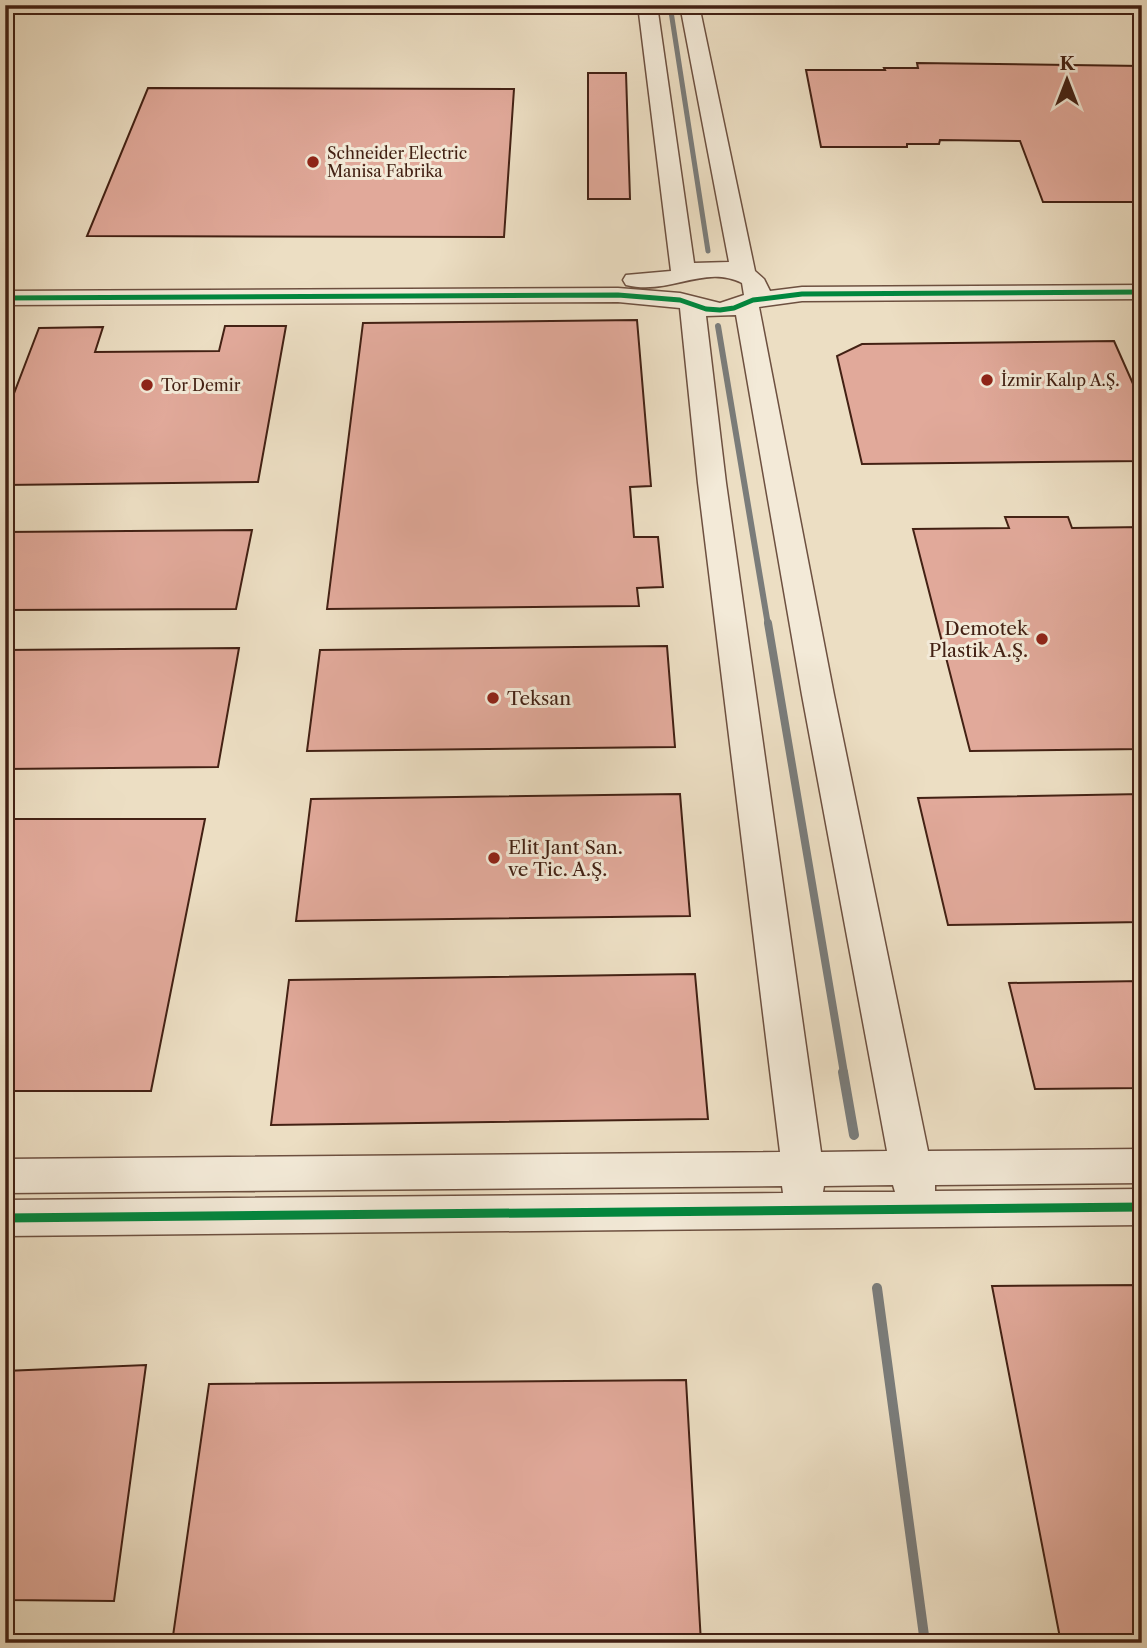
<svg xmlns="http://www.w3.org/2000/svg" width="1147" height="1648" viewBox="0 0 1147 1648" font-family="'Libre Caslon Text',serif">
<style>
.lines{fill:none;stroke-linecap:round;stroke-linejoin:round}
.stream-far3{stroke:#7a7c7a;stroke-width:5}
.stream-far2{stroke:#7a7c7a;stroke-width:6}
.stream-far1{stroke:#7a7c7a;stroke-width:8}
.stream{stroke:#7a7c7a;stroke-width:10}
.building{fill:#e1a99a;stroke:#432114;stroke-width:2}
.tertiary-casing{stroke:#6d5040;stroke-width:3}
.tertiary{fill:#f3ead8;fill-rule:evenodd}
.cycleway-far1-casing{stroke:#f3ead8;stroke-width:9}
.cycleway-casing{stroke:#f3ead8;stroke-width:13}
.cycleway-far1{stroke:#00873e;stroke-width:5}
.cycleway{stroke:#00873e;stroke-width:9}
.poi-dot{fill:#8f2418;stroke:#f3ead8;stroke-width:2.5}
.labels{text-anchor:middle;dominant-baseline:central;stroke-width:6;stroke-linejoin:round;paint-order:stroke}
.far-poi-label{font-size:16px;fill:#432114;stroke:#f3ead8;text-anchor:start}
.poi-label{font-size:19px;fill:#432114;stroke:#f3ead8;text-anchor:start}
</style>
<rect width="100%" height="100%" fill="#ecdec3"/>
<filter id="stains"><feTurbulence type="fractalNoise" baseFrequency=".00286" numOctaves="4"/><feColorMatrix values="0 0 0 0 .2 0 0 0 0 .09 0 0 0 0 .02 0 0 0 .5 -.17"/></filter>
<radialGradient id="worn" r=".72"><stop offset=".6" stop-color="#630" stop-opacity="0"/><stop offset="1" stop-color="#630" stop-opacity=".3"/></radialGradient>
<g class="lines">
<path class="stream-far3" d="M670 5 708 251"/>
<path class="stream-far2" d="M718 326 768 625"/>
<path class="stream-far1" d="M768 623 844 1073"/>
<path class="stream" d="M843 1072 854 1135
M877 1288 925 1643"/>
</g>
<path class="building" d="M917 63 1142 66V202H1043L1020 141 940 140 939 144H907V147H821L806 70H885L884 68H918Z
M588 73H626L630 199H588Z
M148 88 514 89 504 237 87 236Z
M637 320 651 486 630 487 634 537H658L663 587 637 588 639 606 327 609 363 323Z
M225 326H286L258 482 5 485V417L39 328 103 327 95 352 219 351Z
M1114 341 1142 404V461L862 464 837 356 862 344Z
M1005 517H1068L1072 528 1142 527V749L970 751 913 529 1009 528Z
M252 530 236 609 5 610V532Z
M667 646 675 747 307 751 320 650Z
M239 648 218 767 5 769V650Z
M680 794 690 916 296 921 311 799Z
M1142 794V922L948 925 918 798Z
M5 819H205L151 1091H5Z
M695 974 708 1119 271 1125 289 980Z
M1142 981V1088L1035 1089 1009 983Z
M1142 1285V1643H1061L992 1286Z
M146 1365 114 1601 5 1600V1371Z
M686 1380 701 1643H172L209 1384Z"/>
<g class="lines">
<defs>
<path id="tertiary" d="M638 5H657L694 263 729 262 680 5H699L755 271 764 279 770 291 802 287 1142 285V299L802 301 759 307 834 695 928 1151 1142 1149V1183L935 1185V1191L1142 1189V1225L5 1236V1200L783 1193 782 1186 5 1193V1159L780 1152 698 483 680 308 618 302 5 305V291L618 288 680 293 720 303 744 295 742 283C704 264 669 296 626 285L623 280 626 275 671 271ZM736 315 802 695 887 1151 821 1152 726 483 706 316ZM893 1185 895 1192H823L824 1186Z"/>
</defs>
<use href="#tertiary" class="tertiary-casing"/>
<use href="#tertiary" class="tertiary"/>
<defs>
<path id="cycleway-far1" d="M5 298 618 295 680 300 706 309 720 310 734 308 753 300 802 294 1142 292"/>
<path id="cycleway" d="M5 1218 1142 1207"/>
</defs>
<use href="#cycleway-far1" class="cycleway-far1-casing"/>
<use href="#cycleway" class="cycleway-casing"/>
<use href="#cycleway-far1" class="cycleway-far1"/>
<use href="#cycleway" class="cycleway"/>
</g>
<g class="poi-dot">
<circle cx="313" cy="162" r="7"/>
<circle cx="987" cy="380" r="7"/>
<circle cx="147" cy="385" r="7"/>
<circle cx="1042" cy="639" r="7"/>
<circle cx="493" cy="698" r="7"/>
<circle cx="494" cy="858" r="7"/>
</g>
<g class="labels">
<g class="far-poi-label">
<text x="327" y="153">Schneider Electric<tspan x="327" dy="18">Manisa Fabrika</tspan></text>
<text x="1001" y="380">İzmir Kalıp A.Ş.</text>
<text x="161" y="385">Tor Demir</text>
</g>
<g class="poi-label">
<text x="1028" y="628" text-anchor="end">Demotek<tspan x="1028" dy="22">Plastik A.Ş.</tspan></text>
<text x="507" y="698">Teksan</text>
<text x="508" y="847">Elit Jant San.<tspan x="508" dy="22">ve Tic. A.Ş.</tspan></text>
</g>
</g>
<rect width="1147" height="1648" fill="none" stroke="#ecdec3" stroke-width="28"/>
<rect x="7" y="7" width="1133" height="1634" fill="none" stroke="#432114" stroke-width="3.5"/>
<rect x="14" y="14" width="1119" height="1620" fill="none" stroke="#432114" stroke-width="2"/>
<g transform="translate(1067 80)" stroke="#f3ead8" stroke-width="5" paint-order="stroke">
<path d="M0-5L12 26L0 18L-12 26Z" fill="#432114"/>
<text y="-10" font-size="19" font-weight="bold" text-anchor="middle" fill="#432114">K</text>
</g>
<rect width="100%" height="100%" filter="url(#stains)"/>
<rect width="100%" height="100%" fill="url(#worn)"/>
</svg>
